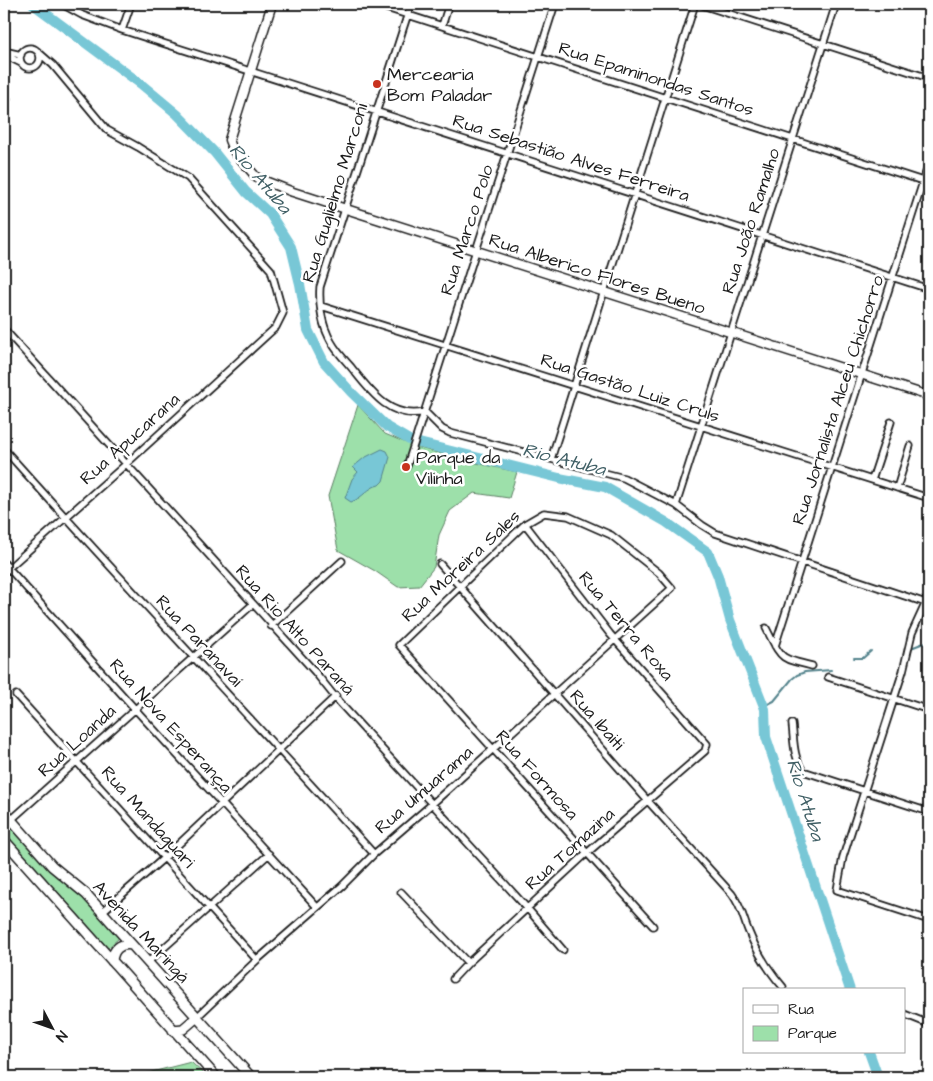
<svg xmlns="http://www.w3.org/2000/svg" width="933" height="1081" viewBox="0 0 933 1081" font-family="'Architects Daughter',sans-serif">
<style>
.green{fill:#9de0aa;stroke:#5c7e63}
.water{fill:#78c7d6;stroke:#53838c}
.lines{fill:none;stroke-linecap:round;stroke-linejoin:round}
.stream{stroke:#53838c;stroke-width:2}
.river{stroke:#78c7d6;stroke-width:10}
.street-casing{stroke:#1c1c1c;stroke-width:9}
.secondary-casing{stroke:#1c1c1c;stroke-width:11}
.primary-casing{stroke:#1c1c1c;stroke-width:12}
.street{stroke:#fff;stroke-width:5.5}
.secondary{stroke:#fff;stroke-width:8}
.primary{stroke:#fff;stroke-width:9}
.poi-dot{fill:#c8321e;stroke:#fff;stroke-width:2}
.labels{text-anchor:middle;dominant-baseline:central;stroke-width:5;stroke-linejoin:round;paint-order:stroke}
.poi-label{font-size:18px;fill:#1c1c1c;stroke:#fff;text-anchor:start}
.street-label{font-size:18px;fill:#1c1c1c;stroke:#fff}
.water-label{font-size:19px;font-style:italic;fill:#416066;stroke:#fff}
</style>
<rect width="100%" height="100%" fill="#fff"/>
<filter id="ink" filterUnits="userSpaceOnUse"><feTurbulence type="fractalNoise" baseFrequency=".02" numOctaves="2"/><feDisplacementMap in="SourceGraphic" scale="10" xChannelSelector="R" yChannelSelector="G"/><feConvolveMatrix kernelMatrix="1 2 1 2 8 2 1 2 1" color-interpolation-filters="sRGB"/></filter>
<g filter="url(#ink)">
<path class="green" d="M358 405 385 434 416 447 463 460 517 472 509 498 474 493 450 511 439 535 434 567 419 586 398 587 375 571 338 550 328 496Z
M4 818 50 869 83 898 120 937 108 948 4 832Z
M191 1062 207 1077H189L186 1073 178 1077H132Z"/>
<path class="water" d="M382 449 387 451 390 457 383 481 379 485C368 487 363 498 351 502L345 498 352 479 358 472 353 467 364 458Z"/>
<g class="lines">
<path class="stream" d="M911 648 929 641
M854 658H863L871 651
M764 706 774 701 792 679 797 675 805 672 831 670"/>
<path class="river" d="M33 4 141 84 177 114 214 152 246 192 270 214 291 247 300 284 308 330 324 362 351 392 387 427 411 441 559 478 605 487 666 522 708 552 718 576 730 620 765 709 766 737 850 990
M869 1052 878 1077"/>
<defs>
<path id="street" d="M62 4 82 15 122 30 929 289
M374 4 929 183
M411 4 320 287C319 301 321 320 327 333 332 346 342 357 351 367 370 391 390 420 425 412L442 429 450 433 624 478 676 505 702 525 715 533 929 604
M699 4 929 78
M442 26 449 4
M122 30 131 4
M20 58a10 10 0 1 1 20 0a10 10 0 1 1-20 0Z
M4 51 11 58 21 63
M4 51 21 55
M4 96 7 99
M321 306 929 498
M4 329 315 672 339 702 527 908 563 950
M4 449C125 585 251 718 374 854
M551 459 695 4
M407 466 555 4
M872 480 891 422
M897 488 910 446
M676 505 836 4
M4 563 135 709 317 907
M440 564 647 800 732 894C742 908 742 915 748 930 756 950 768 970 783 987
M4 572 125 465 276 327 283 313 271 270 188 178 138 147 107 130 53 65 37 51
M929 596 912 633 903 671 843 857 837 890 929 920
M271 626 342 561
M766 628C782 659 778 658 812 666
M775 646 929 163
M828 677 929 710
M16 695 257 960
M792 724C794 740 793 757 803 771L929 812
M11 820 252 605
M401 892 468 963
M102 912 164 858 336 696
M148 962 269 854
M453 979 468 963 587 853 705 751 707 744 610 634 525 524
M904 1014 929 1024
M197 1017 257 960 342 886 374 854 432 804 672 588 659 573 611 535 568 516 544 513 525 524 399 645C484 739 568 833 653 926"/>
<path id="secondary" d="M272 4 229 140 233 150 257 178 293 192 929 396"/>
<path id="primary" d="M4 812 52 866 86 894 251 1077
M4 840 216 1077
M112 961C113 949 120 943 132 945
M173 1030 183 1029 197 1017"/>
</defs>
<use href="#street" class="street-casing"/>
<use href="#secondary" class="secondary-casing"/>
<use href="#primary" class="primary-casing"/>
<use href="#street" class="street"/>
<use href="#secondary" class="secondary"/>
<use href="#primary" class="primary"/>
</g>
</g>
<g class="poi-dot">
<circle cx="377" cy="84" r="5"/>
<circle cx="406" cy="467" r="5"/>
</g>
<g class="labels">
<g class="poi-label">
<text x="387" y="74">Mercearia<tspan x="387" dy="21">Bom Paladar</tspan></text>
<text x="416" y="457">Parque da<tspan x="416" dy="21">Vilinha</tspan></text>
</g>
<g class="street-label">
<text transform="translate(656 79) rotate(18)">Rua Epaminondas Santos</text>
<text transform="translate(571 158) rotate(18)">Rua Sebastião Alves Ferreira</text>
<text transform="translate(335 193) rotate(-73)">Rua Guglielmo Marconi</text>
<text transform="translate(751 221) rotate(-72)">Rua João Ramalho</text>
<text transform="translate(467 230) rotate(-72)">Rua Marco Polo</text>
<text transform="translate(597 274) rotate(18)">Rua Alberico Flores Bueno</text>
<text transform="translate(630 388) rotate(18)">Rua Gastão Luiz Cruls</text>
<text transform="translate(838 400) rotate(-72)">Rua Jornalista Alceu Chichorro</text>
<text transform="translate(130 439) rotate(-42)">Rua Apucarana</text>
<text transform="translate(461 566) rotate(-43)">Rua Moreira Sales</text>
<text transform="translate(626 626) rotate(50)">Rua Terra Roxa</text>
<text transform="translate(295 630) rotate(48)">Rua Rio Alto Paraná</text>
<text transform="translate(199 641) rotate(47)">Rua Paranavaí</text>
<text transform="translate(597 720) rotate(49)">Rua Ibaiti</text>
<text transform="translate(171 726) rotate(48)">Rua Nova Esperança</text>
<text transform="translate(77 741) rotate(-42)">Rua Loanda</text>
<text transform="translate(537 775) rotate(48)">Rua Formosa</text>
<text transform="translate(424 790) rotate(-41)">Rua Umuarama</text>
<text transform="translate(148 817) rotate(48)">Rua Mandaguari</text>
<text transform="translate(570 849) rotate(-42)">Rua Tomazina</text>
<text transform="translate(141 932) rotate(47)">Avenida Maringá</text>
</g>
<g class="water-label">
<text transform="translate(260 179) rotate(50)">Rio Atuba</text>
<text transform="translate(564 460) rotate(14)">Rio Atuba</text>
<text transform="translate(805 800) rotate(72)">Rio Atuba</text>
</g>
</g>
<rect width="933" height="1081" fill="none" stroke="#fff" stroke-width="20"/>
<rect x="10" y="10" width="913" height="1061" fill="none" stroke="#1c1c1c" stroke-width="2" filter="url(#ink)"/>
<rect x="743" y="988" width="162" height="65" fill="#ffffff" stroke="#a4a4a4"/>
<rect x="753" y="1005" width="25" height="8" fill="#ffffff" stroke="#a4a4a4"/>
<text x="788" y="1014" font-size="15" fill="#1c1c1c">Rua</text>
<rect x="753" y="1026" width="25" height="15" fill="#9de0aa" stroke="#a4a4a4"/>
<text x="788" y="1038" font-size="15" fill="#1c1c1c">Parque</text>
<g transform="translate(52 1028) rotate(131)" stroke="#ffffff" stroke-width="4" paint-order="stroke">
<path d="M0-4L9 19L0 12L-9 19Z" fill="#1c1c1c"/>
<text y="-8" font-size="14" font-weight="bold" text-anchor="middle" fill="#1c1c1c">N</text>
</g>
</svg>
